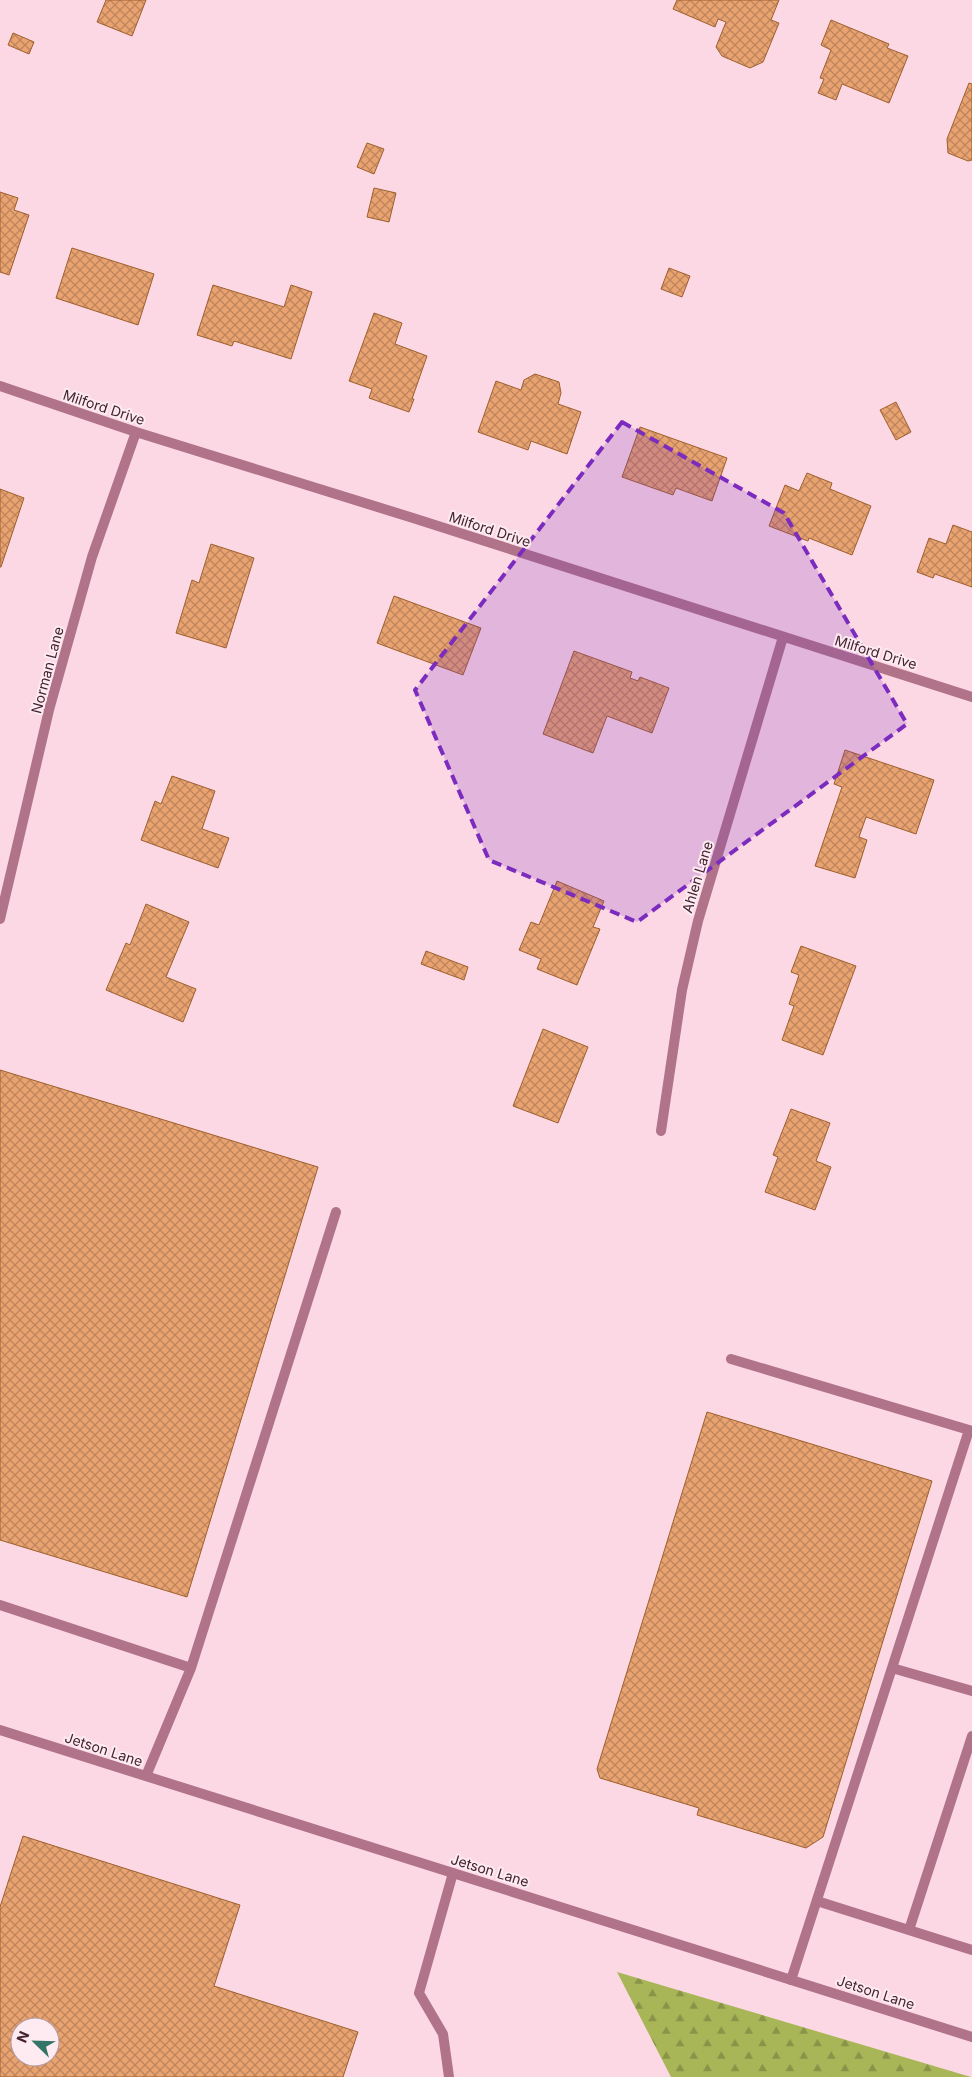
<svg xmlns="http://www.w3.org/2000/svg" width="972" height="2077" viewBox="0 0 972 2077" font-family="Inter,sans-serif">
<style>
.forest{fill:url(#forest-firs)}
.building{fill:url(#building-cross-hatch);stroke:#9e5f2c;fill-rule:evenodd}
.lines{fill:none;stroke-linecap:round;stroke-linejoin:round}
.service{stroke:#b07389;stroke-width:10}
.minor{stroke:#b07389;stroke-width:10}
.marked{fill:#7b2cbf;fill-opacity:0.2;stroke:#7b2cbf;stroke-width:4;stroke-dasharray:10 6;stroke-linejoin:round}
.labels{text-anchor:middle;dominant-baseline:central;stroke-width:4;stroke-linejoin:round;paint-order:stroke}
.street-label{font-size:14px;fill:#442330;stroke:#fdebf1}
</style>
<defs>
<pattern id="forest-firs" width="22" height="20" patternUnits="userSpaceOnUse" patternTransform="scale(1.25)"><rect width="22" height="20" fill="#a8b657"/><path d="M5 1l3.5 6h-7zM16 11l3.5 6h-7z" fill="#8a9448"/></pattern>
<pattern id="building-cross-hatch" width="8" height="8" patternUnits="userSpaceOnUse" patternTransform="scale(1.25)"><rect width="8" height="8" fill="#e8a370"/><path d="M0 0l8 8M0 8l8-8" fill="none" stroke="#be845c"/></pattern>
</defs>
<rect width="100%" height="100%" fill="#fcd8e4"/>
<path class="forest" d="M617 1972 971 2077H671Z"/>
<path class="building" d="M106 0H146L132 36 97 22Z
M677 0H779L771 20 779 23 763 62 750 68 722 56 716 47 726 22 718 19 715 27 673 9Z
M831 20 889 44 887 48 908 56 889 103 842 84 836 100 818 93 824 79 820 78 831 50 821 45Z
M13 33 34 42 29 54 8 45Z
M969 83 972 84V160L968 161 948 153 947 139Z
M367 143 384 149 374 174 357 167Z
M374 188 396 193 389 222 367 217Z
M0 192 18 198 14 210 29 215 9 275 0 272Z
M72 248 154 274 138 325 56 298Z
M669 268 690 276 682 297 661 289Z
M213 285 284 307 291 285 312 292 291 359 234 341 232 346 197 335Z
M374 313 402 323 395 344 427 356 412 399H414L409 412 369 398 372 389 349 381Z
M535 374 559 382 561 393 558 404 581 412 567 454 531 441 528 450 478 432 496 381 521 390 524 380Z
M896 402 911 432 896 440 880 410Z
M640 427 727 458 712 501 676 488 673 495 622 477Z
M807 473 832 483 830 489 871 506 852 555 809 538 808 541 769 526 785 485 799 491Z
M0 489 24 498 1 567H0Z
M953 525 972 532V587L935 574 933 578 917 572 929 538 946 544Z
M211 544 254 558 226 648 176 633 192 580 199 583Z
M394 596 481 628 463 675 377 643Z
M574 651 632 672 630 678 638 681 640 677 669 688 652 733 607 716 593 753 543 734Z
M845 750 934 780 916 834 866 817 859 837 867 840 855 878 815 866 842 787 834 784Z
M172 776 215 791 202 829 229 838 218 868 141 840 155 801 161 804Z
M557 881 604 901 593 927 600 929 577 985 537 969 541 959 519 950 531 922 539 925Z
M146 904 189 922 166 977 196 989 183 1022 106 990 126 943 130 945Z
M801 946 856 966 823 1055 782 1040 794 1006 789 1004 799 975 791 972Z
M426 951 468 967 464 980 421 964Z
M543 1029 588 1047 558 1123 513 1106Z
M0 1070 318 1167 187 1597 0 1540Z
M791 1109 830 1123 816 1161 831 1167 815 1210 765 1192 778 1157 773 1155Z
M707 1412 932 1481 823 1837 806 1848 697 1815 699 1808 600 1778 597 1769Z
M23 1836 240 1905 214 1986 358 2032 343 2077H0V1907ZM20 2027H50V2057H20Z"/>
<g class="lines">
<path class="service" d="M731 1359 969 1430
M0 1605 191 1668 336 1212
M892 1668 972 1691
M146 1776 191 1668
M817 1901 972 1950
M909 1930 972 1736
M791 1980 969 1430 972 1431
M449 2077 443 2034 419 1993 453 1873"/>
<path class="minor" d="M0 386 136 432 413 518 972 697
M0 919 49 710 92 557 136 432
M661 1131 682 990 698 921 783 637
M0 1730 972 2037"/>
</g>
<path class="marked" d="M622 422 784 513 907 724 637 922 489 860 415 690Z"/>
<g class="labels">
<g class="street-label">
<text transform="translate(104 407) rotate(18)">Milford Drive</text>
<text transform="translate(490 529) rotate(18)">Milford Drive</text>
<text transform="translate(876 652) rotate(17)">Milford Drive</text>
<text transform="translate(47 670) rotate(-75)">Norman Lane</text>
<text transform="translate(697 877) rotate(-73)">Ahlen Lane</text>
<text transform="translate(104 1749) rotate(18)">Jetson Lane</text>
<text transform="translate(490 1870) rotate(17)">Jetson Lane</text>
<text transform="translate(876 1992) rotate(18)">Jetson Lane</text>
</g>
</g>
<g transform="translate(35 2042) rotate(293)"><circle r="24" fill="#fdebf1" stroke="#b39ba4"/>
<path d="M0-4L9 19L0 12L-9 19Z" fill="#337566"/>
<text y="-8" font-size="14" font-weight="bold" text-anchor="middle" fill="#442330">N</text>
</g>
</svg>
